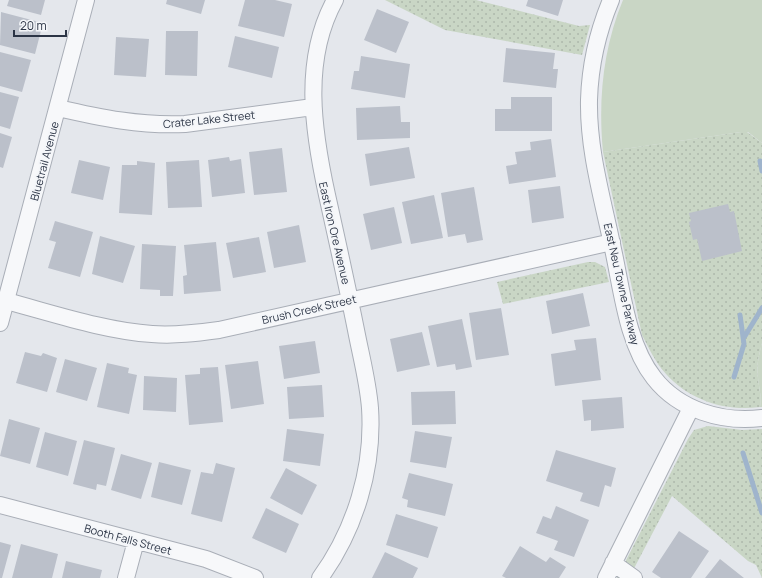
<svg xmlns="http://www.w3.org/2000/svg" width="762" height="578" viewBox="0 0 762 578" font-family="Manrope,sans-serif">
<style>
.grass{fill:url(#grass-dots)}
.park{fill:#c9d6c5}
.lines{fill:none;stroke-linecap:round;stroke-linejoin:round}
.stream{stroke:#9fb4cc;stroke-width:5}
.building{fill:#bbc0ca}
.street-casing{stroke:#a9aeb7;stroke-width:18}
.street{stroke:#f7f8fa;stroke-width:16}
.labels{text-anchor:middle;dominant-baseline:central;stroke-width:4;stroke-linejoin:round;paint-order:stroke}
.street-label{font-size:11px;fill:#2b3445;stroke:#f4f6f9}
</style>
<defs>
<pattern id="grass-dots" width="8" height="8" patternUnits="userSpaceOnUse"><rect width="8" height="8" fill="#c9d6c5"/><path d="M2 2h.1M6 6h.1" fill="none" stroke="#adb8ab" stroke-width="1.8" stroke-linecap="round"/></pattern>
</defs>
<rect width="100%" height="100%" fill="#e4e7ec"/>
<path class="grass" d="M385 0H476L579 26 590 25 582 55 445 30Z
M741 132H747L762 143V343C759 355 756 366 758 378 759 389 762 397 760 407 726 412 689 400 666 374 655 362 649 348 642 335L603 152Z
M588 262H595L605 267 609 282 503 304 497 282Z
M708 426 742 430 762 429V578L756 565 748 561 672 496 629 578H617L688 439 694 430Z"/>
<path class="park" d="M623 0H762V143L748 132H741L603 152C598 100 603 48 623 0Z
M762 343V407H760C762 397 759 389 758 378 756 366 759 355 762 343Z"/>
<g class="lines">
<path class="stream" d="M760 161 762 171
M745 336 762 308
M734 377 744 344 740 315
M743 453 762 513"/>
</g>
<path class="building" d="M9 0H45L41 15 7 6Z
M167 0H205L201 14 166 4Z
M245 0H275L292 4 284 37 238 26Z
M528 0H563L558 16 526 6Z
M377 9 409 22 396 53 364 40Z
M1 12 43 23 35 54 0 45Z
M166 31H198L197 76 165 75Z
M235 36 279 47 272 78 228 67Z
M116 37 149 39 146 77 114 75Z
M506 48 555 53 553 69H558L556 88 503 82Z
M0 52 31 60 22 92 0 86Z
M361 56 410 64 405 98 351 89 354 71H359Z
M0 92 19 97 10 129 0 126Z
M511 97H552V131H495V109H511Z
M400 106 401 122H410V138L357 140 356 108Z
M0 133 12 137 3 168 0 167Z
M551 139 556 177 509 184 506 166 517 164 515 152 531 150 530 142Z
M409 147 415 178 370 186 365 154Z
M282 148 287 192 254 195 249 152Z
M229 157 230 161 241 159 245 193 212 197 208 160Z
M79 160 110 167 103 200 71 193Z
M199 160 202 207 168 208 166 162Z
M137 161 155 163 152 215 119 213 122 165H137Z
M560 186 564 218 532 223 528 190Z
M474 187 483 240 467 243 465 234 448 237 441 193Z
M434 195 443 238 411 244 402 202Z
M728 204 730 212 734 211 742 251 702 261 697 239 693 240 689 222 691 221 689 213Z
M394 207 402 243 371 250 363 214Z
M55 221 93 232 80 277 48 268 56 242 49 240Z
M299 225 306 262 274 268 267 232Z
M100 236 135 246 123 283 92 274Z
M259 237 266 272 233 278 226 243Z
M216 242 221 291 184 294 183 276 187 275 184 245Z
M142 244 176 246 173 296H160V290L140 289Z
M583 293 590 326 552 334 546 301Z
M501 308 509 355 476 360 469 313Z
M462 319 472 367 456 370 455 364 437 367 428 326Z
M422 332 430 365 397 372 390 339Z
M596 338 601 380 555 386 551 354 576 350 574 340Z
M315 341 320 373 284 379 279 346Z
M25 352 41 356 43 353 57 358 47 392 16 383Z
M65 359 97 368 87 401 56 392Z
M258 361 264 404 231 409 225 365Z
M107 363 129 368 128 373 137 375 129 414 97 407Z
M218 367 223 422 189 425 185 375 200 374V368Z
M144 376 177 378 176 412 143 410Z
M322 385 324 417 289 419 287 387Z
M455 391 456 424 412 425 411 392Z
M622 397 624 428 591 431V420L584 421 582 400Z
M9 419 40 428 30 464 0 456Z
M287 429 324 434 320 466 283 461Z
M415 431 452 437 446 468 410 462Z
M45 432 77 441 68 476 36 467Z
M84 440 115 448 106 486 97 484 96 490 73 484Z
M556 450 616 468 611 487 605 485 599 507 580 501 583 493 546 481Z
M121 454 152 463 141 499 111 490Z
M159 462 191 470 182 505 151 497Z
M216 463 235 468 222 522 191 514 201 472 213 474Z
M286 468 317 485 302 515 270 498Z
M409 473 453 484 445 516 407 507 408 500 402 498Z
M556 506 589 520 574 557 554 550 558 541 536 533 543 516 551 519Z
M266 508 299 524 286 553 252 538Z
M396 514 438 527 428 558 386 545Z
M679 531 709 551 691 578H661L652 572Z
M0 542 11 545 2 578H0Z
M21 544 58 554 52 578H12Z
M520 546 546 562 550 557 566 567 559 578H506L502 576Z
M385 552 418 568 413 578H372Z
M720 559 744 578H705Z
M66 561 102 570 100 578H62Z"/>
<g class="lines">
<defs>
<path id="street" d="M611 0C598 31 590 66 589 100 588 151 603 200 613 249 622 290 627 344 654 378 679 410 722 423 762 418
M58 108C101 118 141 126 185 124L313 107
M6 301C52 313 105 331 152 334 174 336 197 333 219 330L612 242
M0 323 86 0
M0 505 206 559 255 578
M613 563 634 578
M126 578 136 541
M320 578C355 530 374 468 370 408 368 382 361 356 356 330 347 285 337 240 327 195 313 131 302 60 335 0
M606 578 691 408"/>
</defs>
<use href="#street" class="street-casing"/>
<use href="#street" class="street"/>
</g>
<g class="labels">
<g class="street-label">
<text transform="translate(209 119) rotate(-6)">Crater Lake Street</text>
<text transform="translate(44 161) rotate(-75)">Bluetrail Avenue</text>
<text transform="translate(335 233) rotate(77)">East Iron Ore Avenue</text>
<text transform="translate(622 284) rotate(77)">East Neu Towne Parkway</text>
<text transform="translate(309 309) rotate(-13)">Brush Creek Street</text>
<text transform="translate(128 539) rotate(15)">Booth Falls Street</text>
</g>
</g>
<path d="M14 30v6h52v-6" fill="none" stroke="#2b3445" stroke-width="2"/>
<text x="20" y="30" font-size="12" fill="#2b3445" stroke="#f4f6f9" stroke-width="3" paint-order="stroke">20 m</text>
</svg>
